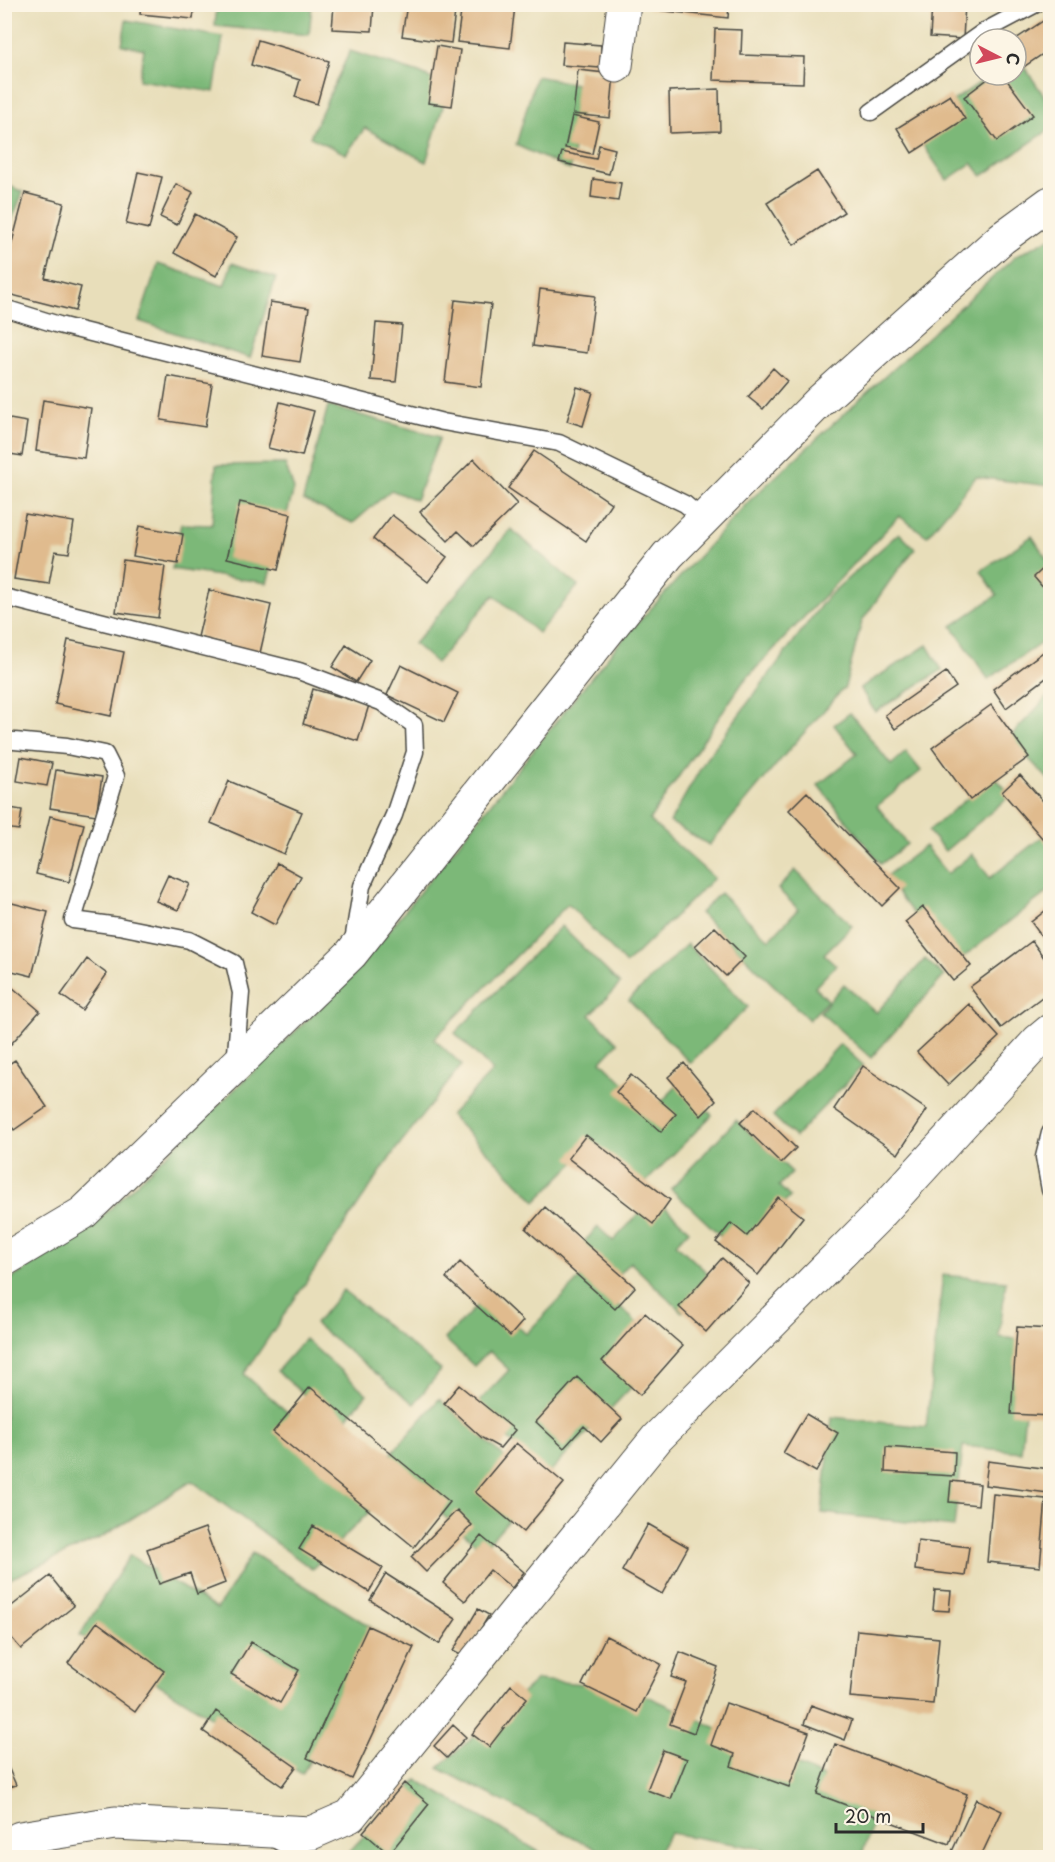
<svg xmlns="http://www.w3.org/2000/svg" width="1055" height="1862" viewBox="0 0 1055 1862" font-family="'Playpen Sans',sans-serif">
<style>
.forest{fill:#7cb878;stroke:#547252;stroke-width:1.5}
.building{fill:#e0bb8e}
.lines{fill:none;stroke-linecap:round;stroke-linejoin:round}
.lane-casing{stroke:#474640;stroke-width:19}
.street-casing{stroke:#474640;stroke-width:35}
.lane{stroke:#fff;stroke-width:16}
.street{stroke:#fff;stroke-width:33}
</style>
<rect width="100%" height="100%" fill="#fcf5e5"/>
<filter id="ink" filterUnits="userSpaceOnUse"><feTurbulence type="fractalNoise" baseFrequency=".0167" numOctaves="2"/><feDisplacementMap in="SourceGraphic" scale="12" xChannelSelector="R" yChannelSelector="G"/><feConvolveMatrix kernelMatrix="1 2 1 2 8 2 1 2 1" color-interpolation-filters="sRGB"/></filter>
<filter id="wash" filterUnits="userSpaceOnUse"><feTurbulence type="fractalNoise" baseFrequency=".008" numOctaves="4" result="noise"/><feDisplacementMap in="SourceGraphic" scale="24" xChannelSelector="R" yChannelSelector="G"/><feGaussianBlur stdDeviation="1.35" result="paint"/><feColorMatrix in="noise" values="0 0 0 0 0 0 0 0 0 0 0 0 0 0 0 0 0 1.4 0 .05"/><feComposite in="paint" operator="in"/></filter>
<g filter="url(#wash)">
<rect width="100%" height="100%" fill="#e8deba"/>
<path class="forest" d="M217 5H312L309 35 215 26Z
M126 20 223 37 214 92 139 80 144 49 122 45Z
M350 51 419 73 449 87 426 162 365 128 346 154 310 137Z
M1018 57 1050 105V129L982 176 972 163 947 180 912 129 991 75H1016V58Z
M536 76 586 86 570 170 516 145Z
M5 184 23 192 5 238Z
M1050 238V486L976 477 927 536 899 516 743 682 649 820 714 878 626 964 568 904 434 1039 462 1065 396 1149 244 1374 384 1497 312 1569 192 1481 102 1537 5 1581V1283L92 1226 351 978 615 648 748 502 1016 256Z
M232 263 276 278 250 358 139 321 158 264 224 286Z
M328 406 440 437 416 500 391 490 353 523 303 500Z
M285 464 294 489 267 583 172 569 181 524 212 525 216 465Z
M511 529 578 586 538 633 494 595 436 663 414 644Z
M899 533 915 549 894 575 862 621 845 687 787 752 709 845 670 822 706 759 827 597Z
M1032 536 1050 564V637L988 679 952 626 997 595 981 571Z
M927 645 942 670 875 712 860 688Z
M1050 694V781L1009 738Z
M850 713 891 765 906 752 921 771 877 806 907 844 881 864 818 785 857 754 834 725Z
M994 776 1011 795 945 851 928 831Z
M1048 832 1050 835V890L953 965 885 877 925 846 947 874 972 854 990 878Z
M795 870 852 926 824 954 836 965 815 987 828 1000 809 1020 700 913 720 893 769 940 798 909 778 889Z
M561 926 620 984 590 1015 618 1043 601 1061 652 1111 680 1083 712 1115 638 1190 592 1145 536 1201 450 1115 493 1071 455 1033Z
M687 944 748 1007 690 1063 629 1000Z
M925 959 944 976 871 1058 820 1012 844 984 876 1013Z
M840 1044 863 1065 795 1137 773 1116Z
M736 1120 792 1172 779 1186 790 1197 739 1253 671 1189Z
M655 1197 689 1230 676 1244 714 1279 682 1312 630 1262 615 1278 581 1245 598 1227 613 1241Z
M585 1273 666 1351 546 1476 475 1406 509 1370 489 1351 474 1366 445 1339 486 1296 526 1334Z
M943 1275 1006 1281 999 1337 1032 1341 1021 1452 963 1446 954 1527 822 1513 832 1417 926 1427Z
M343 1290 441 1370 414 1404 315 1324Z
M305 1339 367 1394 340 1426 277 1371Z
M439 1399 538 1487 482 1550 384 1462Z
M252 1553 387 1637 302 1774 80 1635 130 1555 217 1609Z
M537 1680 630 1688 880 1803 861 1857H761L764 1849 670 1833 655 1857H612L438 1768Z
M417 1780 548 1857H344Z"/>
<g id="blocks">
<path class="building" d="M141 4H195L193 19 140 14Z
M407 4H456L451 43 402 36Z
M462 4 515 6 510 48 457 42Z
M649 4H729L728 18 648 9Z
M932 4H965L963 39 930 37Z
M334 5H374L372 31 332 29Z
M1046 19 1050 27V49L1016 72V39Z
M715 29 742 30 741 55 804 57 803 83 713 80Z
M258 40 329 61 317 104 295 97 300 80 251 65Z
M563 42 601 45 600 68 561 65Z
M437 46 460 50 452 106 428 103Z
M578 70 614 74 610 118 573 114Z
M993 75H1003L1033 115 997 141 964 97Z
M719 89 720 131 670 133 669 91Z
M950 95 965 119 912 153 897 128Z
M572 116 599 122 592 154 565 148Z
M599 145 615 149 609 174 559 162 562 152 596 159Z
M817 171 844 212 794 245 767 203Z
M138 172 162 177 149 229 126 224Z
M593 179 621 183 618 201 591 197Z
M176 184 193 192 177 225 160 217Z
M25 193 64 203 45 278 81 287 75 311 4 293V273Z
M195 214 237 237 216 276 174 253Z
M540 289 595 296 587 353 533 346Z
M455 300 491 304 481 387 445 382Z
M270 302 309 308 300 362 262 356Z
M376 323 402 325 396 382 371 380Z
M773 368 787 381 763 409 748 397Z
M168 376 212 384 205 427 161 420Z
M577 387 593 392 583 426 567 421Z
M43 400 91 408 84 458 36 451Z
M280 402 314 411 302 456 268 448Z
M4 418 27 422 22 456 4 453Z
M534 451 611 503 586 541 508 488Z
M474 459 517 504 474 546 458 531 448 541 420 512Z
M240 502 291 514 278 570 227 558Z
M25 514 74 522 69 553 55 551 49 584 14 579Z
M392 515 447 557 428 582 373 539Z
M139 526 183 534 178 564 133 556Z
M123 560 165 566 158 618 116 612Z
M1050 562V596L1034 577Z
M209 590 271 605 260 653 198 637Z
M68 640 124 652 111 716 55 704Z
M346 645 370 660 356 682 332 667Z
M1050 647V675L1006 708 993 689Z
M401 665 458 693 444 722 387 695Z
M946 672 956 687 895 729 885 715Z
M313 689 369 705 358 741 303 724Z
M991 705 1029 757 970 800 932 748Z
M4 755 11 756 6 786H4Z
M21 757 52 763 47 786 17 781Z
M56 770 102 777 96 815 50 808Z
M1020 775 1050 809V847L1002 792Z
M229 781 302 812 284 854 211 823Z
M807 792 900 888 882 906 789 810Z
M4 807 22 810 19 830 4 828Z
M50 816 84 824 69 882 36 874Z
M277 863 301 876 275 925 251 912Z
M168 875 190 884 178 910 156 901Z
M4 901 48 912 32 976 4 969Z
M923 907 971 966 953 981 905 922Z
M1050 907V948L1031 922Z
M715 927 745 957 726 976 695 946Z
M1032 941 1050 966V991L1001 1028 970 987Z
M87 959 107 974 82 1010 61 995Z
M12 987 40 1011 4 1052V996Z
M969 1004 999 1037 948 1085 917 1052Z
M15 1060 47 1107 14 1130 4 1115V1067Z
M684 1063 716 1101 701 1116 668 1077Z
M863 1066 927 1110 898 1154 834 1109Z
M631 1075 676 1114 661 1132 616 1092Z
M755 1108 796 1148 781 1163 740 1123Z
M586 1135 670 1200 653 1224 568 1158Z
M778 1197 803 1217 758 1275 716 1242 731 1223 747 1236Z
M545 1207 635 1287 615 1309 526 1229Z
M722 1258 749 1283 706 1332 679 1307Z
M460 1262 523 1321 510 1336 446 1278Z
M645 1313 683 1346 640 1395 602 1361Z
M1017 1327 1050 1329V1416L1011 1414Z
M577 1377 622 1419 601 1442 584 1426 564 1448 536 1422Z
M459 1385 515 1430 500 1448 482 1438 444 1403Z
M310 1387 450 1502 414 1547 273 1432Z
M806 1414 838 1433 816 1472 783 1453Z
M516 1443 564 1483 523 1532 475 1492Z
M886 1447 955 1452 954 1476 885 1472Z
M988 1461 1050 1469 1048 1493 985 1485Z
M951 1481 980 1484 978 1505 949 1502Z
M993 1494 1046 1499 1040 1567 987 1562Z
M457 1510 472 1525 426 1572 411 1557Z
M648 1524 688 1547 662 1594 622 1571Z
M313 1526 383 1568 369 1592 299 1549Z
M205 1528 225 1583 197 1594 190 1573 159 1584 147 1549Z
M481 1536 524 1572 512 1588 490 1570 465 1601 443 1583Z
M918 1541 969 1547 965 1576 915 1570Z
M386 1574 456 1619 439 1644 370 1600Z
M50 1576 74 1606 21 1649 4 1629V1612Z
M935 1590 951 1591 949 1611 933 1610Z
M478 1609 489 1615 464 1657 453 1651Z
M97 1622 164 1671 135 1712 68 1663Z
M368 1626 414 1647 352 1779 307 1758Z
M857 1630 939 1638 933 1704 850 1697Z
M606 1636 661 1664 637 1712 582 1685Z
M251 1642 299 1670 280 1703 231 1674Z
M680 1652 718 1667 694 1733 670 1724 686 1682 671 1677Z
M511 1685 527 1698 489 1747 472 1734Z
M726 1703 809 1732 789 1787 731 1766 735 1754 711 1745Z
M811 1705 852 1720 845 1740 804 1724Z
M216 1711 296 1767 282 1786 203 1731Z
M453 1725 466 1737 447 1758 434 1746Z
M835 1744 967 1794 949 1844 817 1794Z
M663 1750 687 1759 671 1799 647 1790Z
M4 1758 16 1785 4 1789Z
M404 1783 429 1804 389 1854 363 1832Z
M976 1799 1002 1811 980 1858H949Z"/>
</g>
</g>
<g filter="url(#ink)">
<use href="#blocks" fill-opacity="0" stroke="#474640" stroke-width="1.5"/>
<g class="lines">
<defs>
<path id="lane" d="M871 112 983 32 1036 4
M4 308 59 325 443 422 559 443 685 504 703 519
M4 597 299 671 381 702 414 725 415 752 394 815 362 886 353 941
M4 740 67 746 105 754 116 776 73 920 119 926 189 940 234 963 241 993 235 1064
M1050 1133 1044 1157 1050 1190
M272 1838 309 1858"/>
<path id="street" d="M616 66 624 4
M4 1260 83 1213 351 954 668 555 820 401 1002 238 1050 203
M4 1847 20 1838 115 1823 311 1833 350 1816 657 1438 876 1218 1038 1041 1050 1031"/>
</defs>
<use href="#lane" class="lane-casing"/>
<use href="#street" class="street-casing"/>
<use href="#lane" class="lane"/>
<use href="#street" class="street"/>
</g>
</g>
<rect width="1055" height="1862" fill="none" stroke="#fcf5e5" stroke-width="24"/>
<g transform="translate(998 57) rotate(97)"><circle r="28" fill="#fcf5e5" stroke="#a8a49b" stroke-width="1.5"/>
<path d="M0-4.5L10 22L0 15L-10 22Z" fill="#d1495b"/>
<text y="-9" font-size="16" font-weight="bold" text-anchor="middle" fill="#2b2b2b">С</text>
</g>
<path d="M836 1823v9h87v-9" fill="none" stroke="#2b2b2b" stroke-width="3"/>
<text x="845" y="1823" font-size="18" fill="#2b2b2b" stroke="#fcf5e5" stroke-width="4.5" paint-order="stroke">20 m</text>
</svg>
